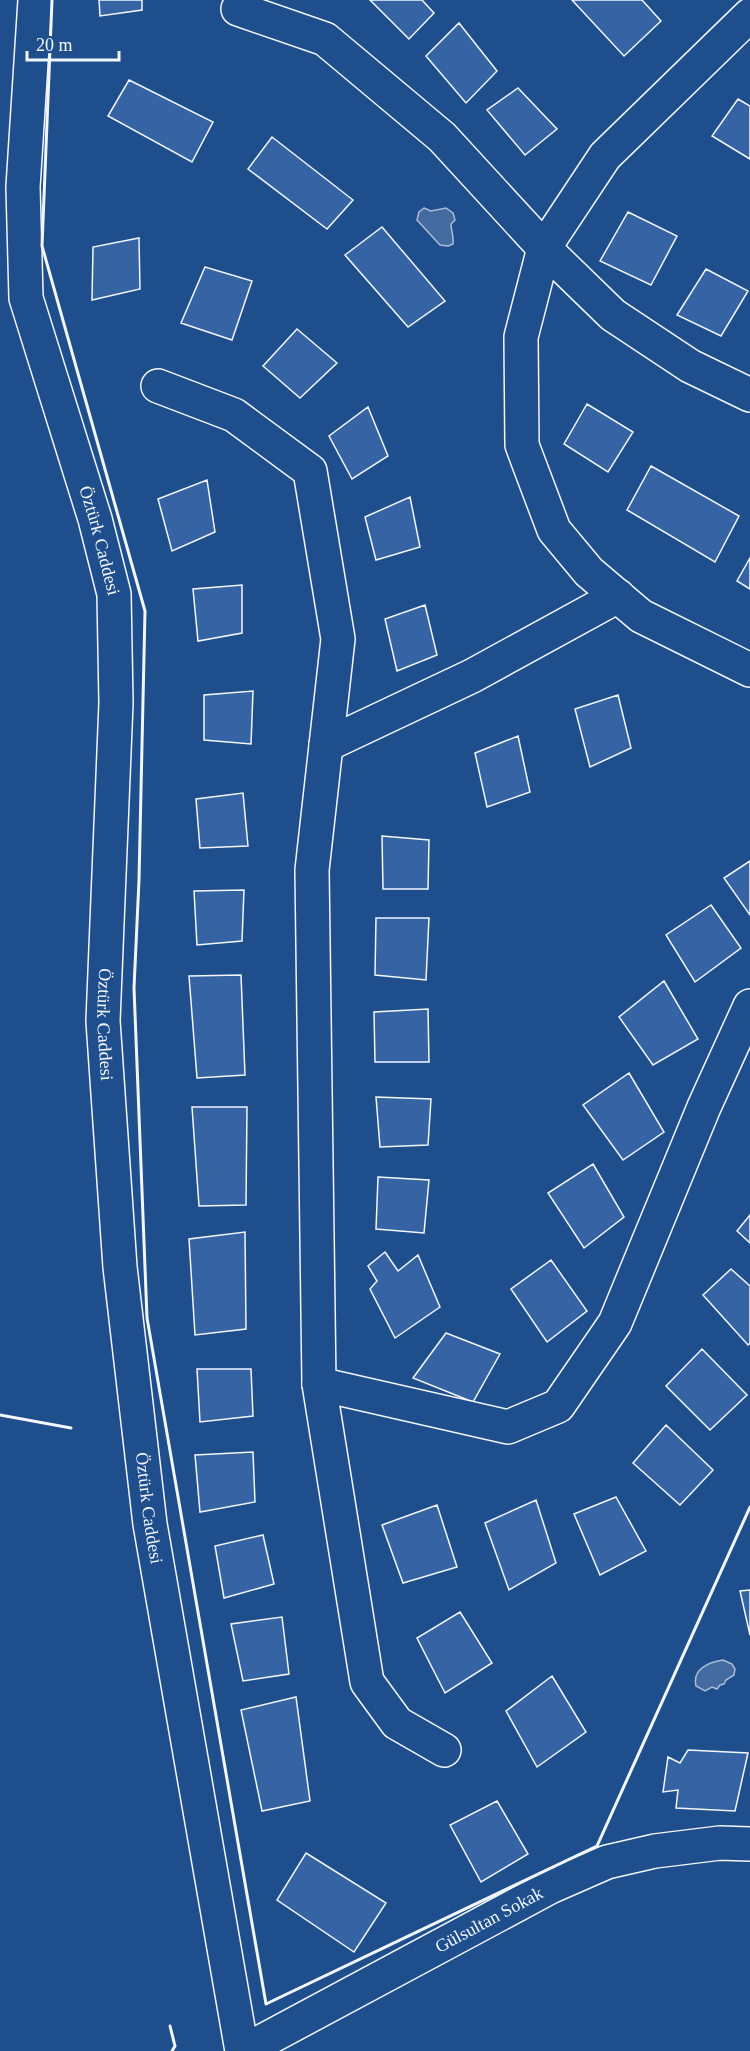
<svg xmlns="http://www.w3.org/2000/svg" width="750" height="2051" viewBox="0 0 750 2051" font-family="'Times New Roman',serif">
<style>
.water{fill:#446ba0;stroke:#a8bbd7;stroke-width:1.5}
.building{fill:#3563a3;stroke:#f2f6ff;stroke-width:1.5}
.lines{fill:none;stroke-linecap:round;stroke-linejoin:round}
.minor-casing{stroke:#f2f6ff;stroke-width:36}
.minor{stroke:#1f4e8c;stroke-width:33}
.wall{stroke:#f2f6ff;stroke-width:3}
.labels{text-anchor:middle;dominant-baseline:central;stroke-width:4.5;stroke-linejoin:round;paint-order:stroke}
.street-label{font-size:18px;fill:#f2f6ff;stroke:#1f4e8c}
</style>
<rect width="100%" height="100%" fill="#1f4e8c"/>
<path class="water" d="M424 208 431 211 446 208 453 213 455 220 451 224C451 231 454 236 453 244L448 246 440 245 417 220 419 212Z
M723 1660 732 1664 735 1669 734 1675 726 1680 724 1684 720 1685 717 1689 712 1687 705 1691 696 1686C692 1669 709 1662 723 1660Z"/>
<path class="building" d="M99 0H142V10L100 16Z
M370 0H422L434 13 409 39Z
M572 0H642L661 21 624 56Z
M459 23 497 71 466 103 426 56Z
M129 80 213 122 192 162 108 116Z
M518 88 557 129 525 155 487 110Z
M738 99 750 106V159L712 136Z
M272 137 353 200 327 229 248 169Z
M628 212 677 236 651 285 600 261Z
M382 227 445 301 408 327 345 255Z
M139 238 140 289 92 300 93 247Z
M205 267 252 281 232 340 181 323Z
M706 269 748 291 721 336 677 315Z
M297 329 337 363 300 398 263 366Z
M587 404 633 432 608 472 564 444Z
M368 407 388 456 352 479 329 436Z
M651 466 739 516 715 562 627 510Z
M207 480 215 532 172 551 158 499Z
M410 497 420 547 376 560 365 517Z
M750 558V589L737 581Z
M242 585V633L198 641 193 589Z
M425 605 437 655 397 671 385 619Z
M253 691 251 744 204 740V695Z
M618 695 631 748 590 767 575 709Z
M518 736 530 792 487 807 475 753Z
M243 793 248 846 200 848 196 799Z
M382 836 429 840 428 889H383Z
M750 861V915L724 878Z
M244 890 242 941 197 945 194 891Z
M711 905 741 948 695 982 666 935Z
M376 918H429L426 980 375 975Z
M241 975 245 1075 197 1078 189 976Z
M664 981 698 1039 653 1065 619 1017Z
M428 1009 429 1062H375L374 1012Z
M629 1073 664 1132 623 1160 583 1105Z
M376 1097 431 1099 428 1145 380 1147Z
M192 1107H247L246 1205 199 1206Z
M593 1164 624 1217 584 1248 548 1193Z
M378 1177 429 1180 424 1233 376 1229Z
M750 1215V1243L737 1231Z
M245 1232 246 1329 195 1335 189 1239Z
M385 1252 398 1271 418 1255 440 1307 395 1338 370 1289 377 1281 368 1266Z
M551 1260 587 1311 547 1342 511 1289Z
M731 1269 750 1286V1343L748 1345 703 1295Z
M446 1333 500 1354 473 1402 413 1378Z
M702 1349 747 1395 710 1430 666 1386Z
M197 1369H251L253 1416 200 1422Z
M666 1425 713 1470 680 1505 633 1463Z
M253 1452 255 1502 200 1512 195 1455Z
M616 1497 646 1551 600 1575 574 1514Z
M536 1500 556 1563 509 1590 485 1523Z
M437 1505 457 1567 403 1583 382 1525Z
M263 1535 274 1584 224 1598 215 1546Z
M750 1590V1635L740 1591Z
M460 1612 492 1663 445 1693 417 1638Z
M282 1617 289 1674 243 1681 231 1624Z
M552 1676 586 1732 537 1767 506 1711Z
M296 1697 310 1801 262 1811 241 1710Z
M688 1750 748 1753 735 1811 676 1808 678 1790 663 1792 668 1757 680 1763Z
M497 1801 528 1854 481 1882 450 1825Z
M306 1853 386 1903 354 1952 277 1900Z"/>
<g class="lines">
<defs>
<g id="minor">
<path id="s1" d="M35 0 23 187 26 298 95 519 114 594 116 703 103 1021 120 1267 150 1524 242 2051"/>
<path d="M238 9 325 39 442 137 544 248 613 315 690 366 750 395"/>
<path d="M750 15 605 156 544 248 521 337 522 445 554 530 589 572 641 616 750 670"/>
<path d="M158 386 234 415 310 471 338 639 312 870 319 1384 367 1682 397 1723 444 1750"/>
<path d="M326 745 472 676 618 596"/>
<path d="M319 1384 508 1427 558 1406 615 1323 704 1107 750 1006"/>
<path id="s2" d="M244 2051 550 1887 607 1862 655 1851 720 1843 750 1844"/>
</g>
</defs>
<use href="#minor" class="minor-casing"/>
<use href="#minor" class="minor"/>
<path class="wall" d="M52 0 42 246 145 611 139 880 134 988 147 1318 266 2004 597 1846 750 1507
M0 1415 71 1428
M170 2026 175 2046 172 2051"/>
</g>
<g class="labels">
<g class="street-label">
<text stroke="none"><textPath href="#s1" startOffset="552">Öztürk Caddesi</textPath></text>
<text stroke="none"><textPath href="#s1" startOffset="1038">Öztürk Caddesi</textPath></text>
<text stroke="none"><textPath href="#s1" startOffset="1524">Öztürk Caddesi</textPath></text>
<text stroke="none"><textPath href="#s2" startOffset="278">Gülsultan Sokak</textPath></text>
</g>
</g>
<path d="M27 51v9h92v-9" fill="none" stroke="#f2f6ff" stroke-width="3"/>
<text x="36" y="51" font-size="18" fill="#f2f6ff" stroke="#1f4e8c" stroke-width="4.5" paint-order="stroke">20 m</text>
</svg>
